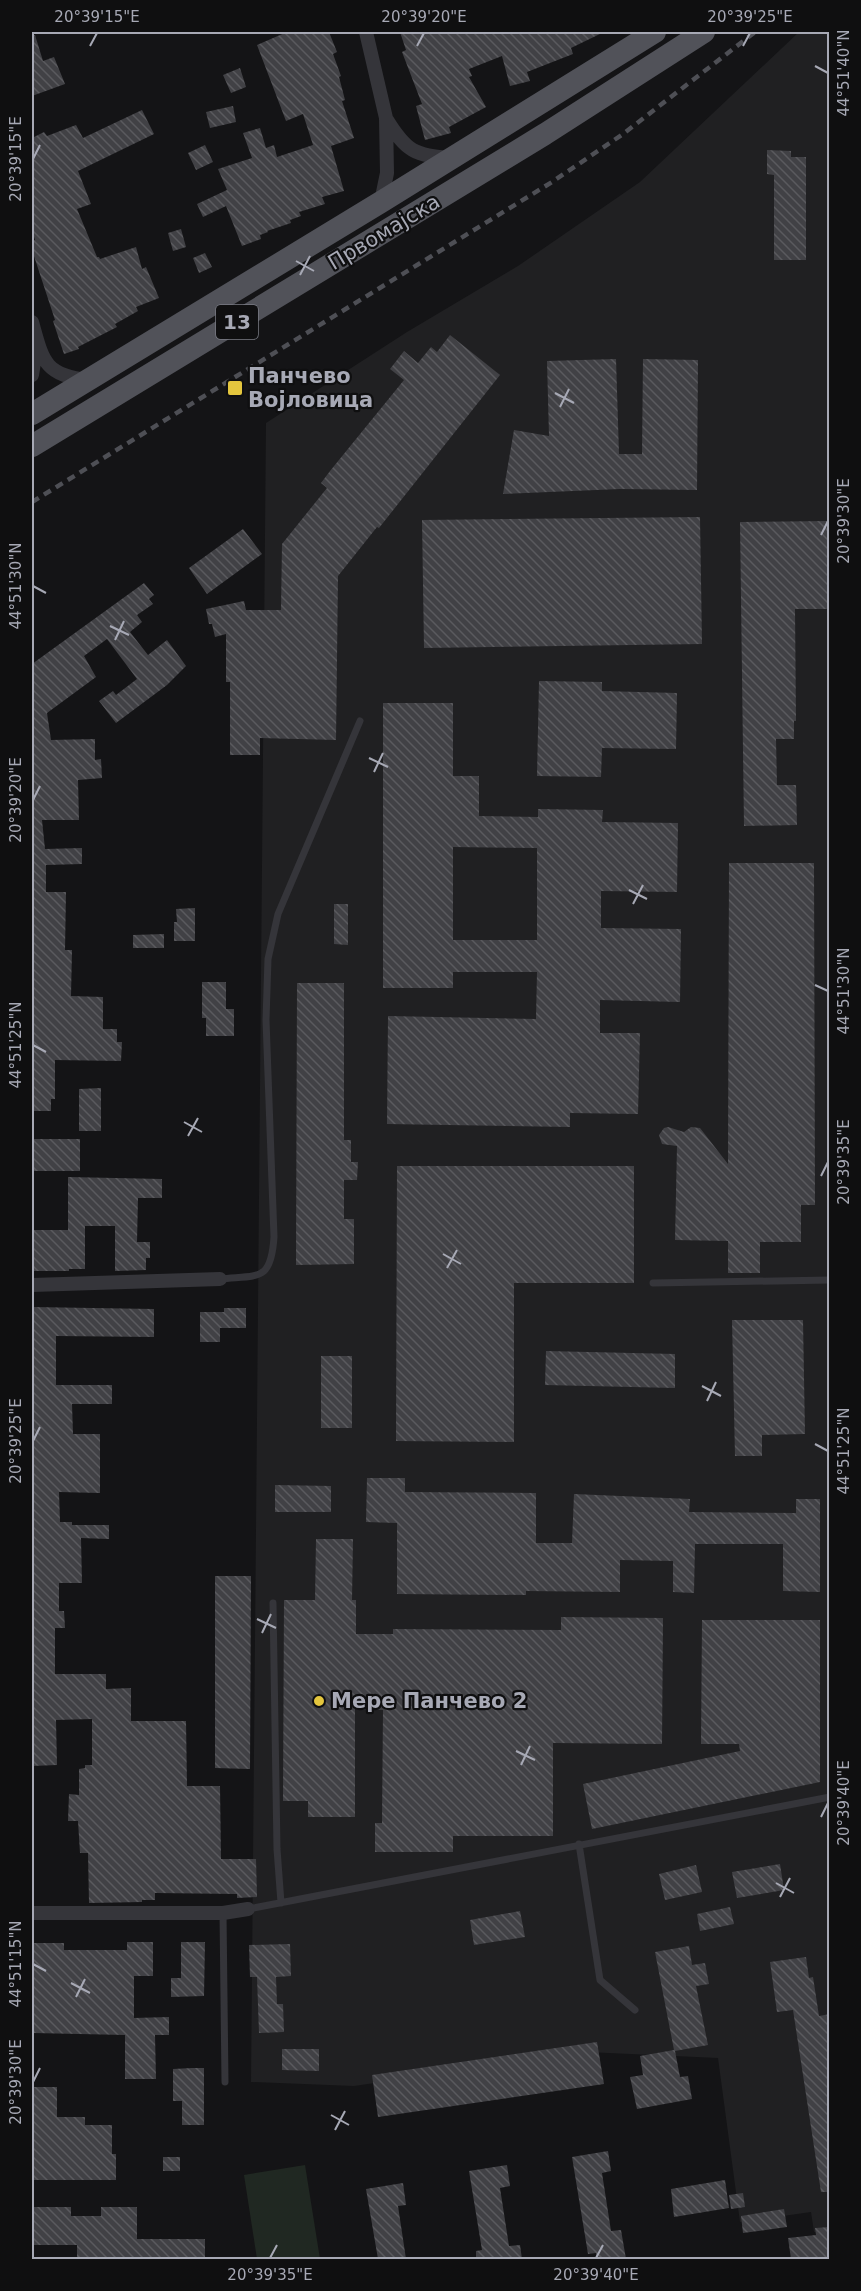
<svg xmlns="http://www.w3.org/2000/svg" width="861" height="2291" viewBox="0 0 861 2291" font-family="'DejaVu Sans',sans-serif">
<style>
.built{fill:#202022}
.grass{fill:#202822}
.building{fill:url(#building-back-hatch);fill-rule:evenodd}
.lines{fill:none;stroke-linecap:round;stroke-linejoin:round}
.lane{stroke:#35353a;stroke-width:7}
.street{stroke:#35353a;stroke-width:14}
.primary{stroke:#515259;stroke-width:22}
.rail{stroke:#4e4f55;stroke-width:4.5;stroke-dasharray:8 6;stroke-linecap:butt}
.ticks{fill:none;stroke:#a7a9b5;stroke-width:2}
.poi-dot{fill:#e4c63e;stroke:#0f0f10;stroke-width:2}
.labels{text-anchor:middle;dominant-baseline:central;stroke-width:4.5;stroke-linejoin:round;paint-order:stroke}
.shield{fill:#0f0f10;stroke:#797b84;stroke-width:1.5}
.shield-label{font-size:20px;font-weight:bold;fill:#a7a9b5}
.street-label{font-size:21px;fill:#a7a9b5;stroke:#0f0f10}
.poi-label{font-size:21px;font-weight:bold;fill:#a7a9b5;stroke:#0f0f10;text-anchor:start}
.neatline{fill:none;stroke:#a7a9b5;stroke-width:2}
.ticks-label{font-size:15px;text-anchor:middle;fill:#a7a9b5}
</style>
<defs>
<pattern id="building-back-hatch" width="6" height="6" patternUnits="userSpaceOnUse" patternTransform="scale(1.5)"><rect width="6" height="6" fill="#414145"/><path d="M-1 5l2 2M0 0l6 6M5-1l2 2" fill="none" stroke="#5a5a5e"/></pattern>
</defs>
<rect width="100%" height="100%" fill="#141416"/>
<path class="built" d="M799 32H829V2230L814 2232 811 2212 740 2222 718 2058 587 2052 354 2086 251 2082 266 423 407 332 518 266 640 182Z"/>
<path class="grass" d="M305 2165 320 2259H257L244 2175Z"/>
<path class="building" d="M287 32H329L337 52 333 54 341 76 339 77 345 100 342 101 354 138 331 146 344 191 322 197 325 204 299 212 301 216 290 220 291 223 267 231 268 232 260 235 261 239 242 246 226 206 203 217 197 204 227 190 218 169 252 158 243 133 260 128 266 148 274 145 277 157 313 145 303 114 286 121 257 45Z
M400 32H604L571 48 573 54 527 72 530 81 510 86 502 56 469 69 472 76 469 77 486 107 449 127 451 133 425 140 416 106 422 104 402 52 406 50Z
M32 35H35L43 61 54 57 65 84 32 96Z
M240 68 246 87 231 93 223 75Z
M233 106 236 122 210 128 206 112Z
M142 110 154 134 78 171 91 204 77 209 97 257H99L100 259 136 247 142 269 146 267 159 298 136 307 138 311 115 324 117 327 78 347 79 349 64 354 53 321 55 320 32 250V241L35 240 32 230V138L44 132 47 136 76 125 83 138Z
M205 145 213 162 196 170 188 153Z
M767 150 791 151V157H806V260H774V175L767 174Z
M181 229 186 247 173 251 168 233Z
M205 253 212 267 199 273 193 258Z
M450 335 500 375 379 528 377 527 338 576 336 740 260 738V755H230V682H226V634L215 637 212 624H209L206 609 244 601 246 610H281L282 544 327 488 321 483 330 471 404 380 390 369 404 351 418 363 431 347 437 352Z
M616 359 619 454H642L643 359 698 360 697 490 620 489 503 494 514 430 549 436 547 361Z
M700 517 702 644 424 648 422 520Z
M830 521V609H795L796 721H794V739H776L777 785H796L797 825 744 826 740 522Z
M243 529 262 554 207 594 189 568Z
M144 583 154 595 149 599 153 604 137 615 142 622 130 632 148 655 167 640 186 666 167 685 116 723 99 701 113 691 116 695 137 679 107 639 84 656 96 677 47 713 51 740 95 739V760L101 759 102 778 78 780 79 820H42L45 849 82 848V864L46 865V892H66L65 950H72L71 996 103 997V1029H117V1042H122L121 1061 55 1060V1099H51V1111H32V664Z
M539 681 602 682V691L677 693 676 749 602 748 601 777 537 776Z
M383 703H453V776H479V816L538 817V809L603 810 602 822 678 823 677 892 601 891V928L681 929 680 1002 600 1000V1033H640L638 1114 570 1113V1127L387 1124 388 1016 536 1019 537 972H453V988H383ZM453 847 537 848V940H453Z
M729 863H814L815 1205H801V1242H760V1273H728V1241L675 1240 677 1146 662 1144 659 1135 664 1128 668 1127 684 1132 691 1127 700 1128 728 1164Z
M334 904H348V945L334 944Z
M195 908V941H174V922H177L176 909Z
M164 934V948H133V935Z
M202 982H226V1009H234V1036H206V1018H202Z
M297 983H344V1140H351V1162H358L357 1180H344V1219H354V1264L296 1265Z
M101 1088V1131H79V1089Z
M32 1139H80V1171H32Z
M397 1166H634V1283H514V1442L396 1441Z
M68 1177 162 1179V1198H138L137 1242H150V1258H146V1270L115 1271V1226H85V1269H69V1271H32V1230H68Z
M32 1307 154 1309V1337L56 1336V1385H112V1404H72L73 1434H100V1493L59 1492 60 1522H72V1525H109V1539L81 1538 82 1583H59V1611H64L65 1628H55V1674H106V1689L131 1688V1721H186L187 1786H220L221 1859H256L257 1897 237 1898V1894L155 1893V1900H142V1902L89 1903 88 1853H80L78 1821H68L69 1794 79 1795V1769L85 1768V1765H92V1719L56 1720 57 1765 32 1766Z
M224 1308H246V1328H220V1342H200V1312H224Z
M732 1320H803L805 1434 762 1435V1456H735Z
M546 1351 675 1354V1388L545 1385Z
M321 1356H352V1428H321Z
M367 1478H405V1492L536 1493V1543H572L574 1494 690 1499 689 1512 796 1513V1499H820V1592L783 1591V1544H695L694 1593 673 1592V1561L620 1560V1592L526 1591V1595L397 1594V1523L366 1522Z
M275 1485 331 1486V1512H275Z
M316 1539H353L352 1600H356V1634H393V1629L561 1630V1617L663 1618 662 1744 553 1743V1836H453V1852H375V1823H382L383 1710 355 1709V1817H308V1801H283L284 1600H315Z
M215 1576H251L250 1769 215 1768Z
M702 1620H820V1782L592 1829 583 1784 740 1751 739 1744H701Z
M780 1864 784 1890 737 1898 732 1872Z
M696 1865 702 1892 665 1900 659 1874Z
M730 1907 734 1924 700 1931 697 1914Z
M520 1911 525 1937 474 1945 470 1920Z
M127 1942H153V1976H134V2018L169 2017V2035H155L156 2079H125V2035L33 2033 34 1943H64V1950H127Z
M181 1942H205L204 1996 171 1997V1978H181Z
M290 1944 291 1976 276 1977 277 2004H283L284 2032 259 2033 257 1977H250L249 1945Z
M689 1946 692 1965 705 1963 709 1984 696 1986 708 2045 675 2051 680 2077 688 2076 692 2099 637 2109 630 2077 643 2075 640 2056 674 2050 655 1952Z
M806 1957 809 1978 813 1977 819 2016 830 2014V2192H821L793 2010 777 2012 770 1962Z
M597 2042 604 2084 378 2117 372 2075Z
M282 2049H319V2071L282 2070Z
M192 2068H204V2125H182V2101H173V2069Z
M32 2087H57V2117H85V2125H112V2154H116V2180H33Z
M608 2151 611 2171 602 2173 611 2231 621 2230 626 2259H596V2253L588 2254 572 2157Z
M163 2157H180V2171H163Z
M507 2165 510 2186 500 2188 509 2246 520 2245 522 2259H476V2251L482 2250 469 2171Z
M725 2180 729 2208 674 2217 671 2189Z
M403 2183 406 2205 398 2206 406 2259H378L366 2189Z
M743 2193 745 2207 731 2209 729 2195Z
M33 2207H71V2216H101V2207H137V2239H205V2259H77V2245H33Z
M784 2209 787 2227 743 2233 741 2216Z
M830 2227V2259H791L788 2238 816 2235 815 2228Z"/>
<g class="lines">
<path class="lane" d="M220 1279C259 1275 271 1282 274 1237L266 1020 268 959 278 914 360 721
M653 1283 830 1280
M273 1603 277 1849 281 1903
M579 1844 600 1980 635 2010
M248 1909 830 1797
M223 1913 225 2082"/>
<path class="street" d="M366 32 386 118 387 173 381 202
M387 120C406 151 415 156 451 158
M32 322C43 361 44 375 88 380
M32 375 37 344
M32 1285 220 1279
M32 1913H223L248 1909"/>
<path class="primary" d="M32 414 381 202 655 32
M32 446 545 134 704 32"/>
<path class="rail" d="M32 502 552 182 623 134 755 32"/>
</g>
<path class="ticks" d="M90 46 97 33M417 46 424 33M743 46 750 33M815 66 828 73M33 159 40 145M296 261 314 271M300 275 310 256M555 393 574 403M560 407 569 389M821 535 828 521M33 586 46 593M110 626 129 635M115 640 124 621M369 758 388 767M374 772 383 753M33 800 40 786M629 890 647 899M633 904 643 885M815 985 828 991M33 1045 46 1052M184 1122 202 1132M188 1136 198 1118M821 1176 828 1162M443 1254 461 1264M447 1268 457 1250M702 1386 721 1396M707 1401 716 1382M33 1441 40 1427M815 1444 828 1451M257 1619 276 1628M262 1633 271 1614M516 1751 535 1760M521 1765 530 1746M821 1817 828 1803M776 1883 794 1893M780 1897 790 1878M33 1964 46 1971M71 1983 90 1993M76 1997 85 1979M33 2082 40 2068M331 2115 349 2125M335 2130 345 2111M270 2258 277 2245M596 2258 603 2245"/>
<g class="poi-dot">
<rect x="227" y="380" width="16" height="16" rx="3"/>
<circle cx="319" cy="1701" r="6"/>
</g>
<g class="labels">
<rect class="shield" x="216" y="305" width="42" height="34" rx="4.5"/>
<g class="shield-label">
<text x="237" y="322">13</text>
</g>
<g class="street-label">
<text transform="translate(384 232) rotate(-31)">Првомајска</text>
</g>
<g class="poi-label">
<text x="248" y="376">Панчево<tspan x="248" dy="24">Војловица</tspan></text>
<text x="331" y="1701">Мере Панчево 2</text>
</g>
</g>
<rect width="861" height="2291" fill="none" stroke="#0f0f10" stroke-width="66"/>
<rect x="33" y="33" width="795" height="2225" class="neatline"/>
<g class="ticks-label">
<text x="97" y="22">20°39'15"E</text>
<text x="424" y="22">20°39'20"E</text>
<text x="750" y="22">20°39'25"E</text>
<text transform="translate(844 73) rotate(-90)" y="5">44°51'40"N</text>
<text transform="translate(16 159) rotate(-90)" y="5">20°39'15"E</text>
<text transform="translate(844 521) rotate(-90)" y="5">20°39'30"E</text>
<text transform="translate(16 586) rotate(-90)" y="5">44°51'30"N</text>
<text transform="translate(16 800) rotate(-90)" y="5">20°39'20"E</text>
<text transform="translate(844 991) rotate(-90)" y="5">44°51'30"N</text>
<text transform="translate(16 1045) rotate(-90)" y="5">44°51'25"N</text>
<text transform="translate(844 1162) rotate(-90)" y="5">20°39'35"E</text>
<text transform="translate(16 1441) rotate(-90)" y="5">20°39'25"E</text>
<text transform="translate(844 1451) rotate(-90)" y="5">44°51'25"N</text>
<text transform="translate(844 1803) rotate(-90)" y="5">20°39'40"E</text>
<text transform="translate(16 1964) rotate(-90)" y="5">44°51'15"N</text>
<text transform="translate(16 2082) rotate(-90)" y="5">20°39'30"E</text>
<text x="270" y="2280">20°39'35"E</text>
<text x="596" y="2280">20°39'40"E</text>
</g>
</svg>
